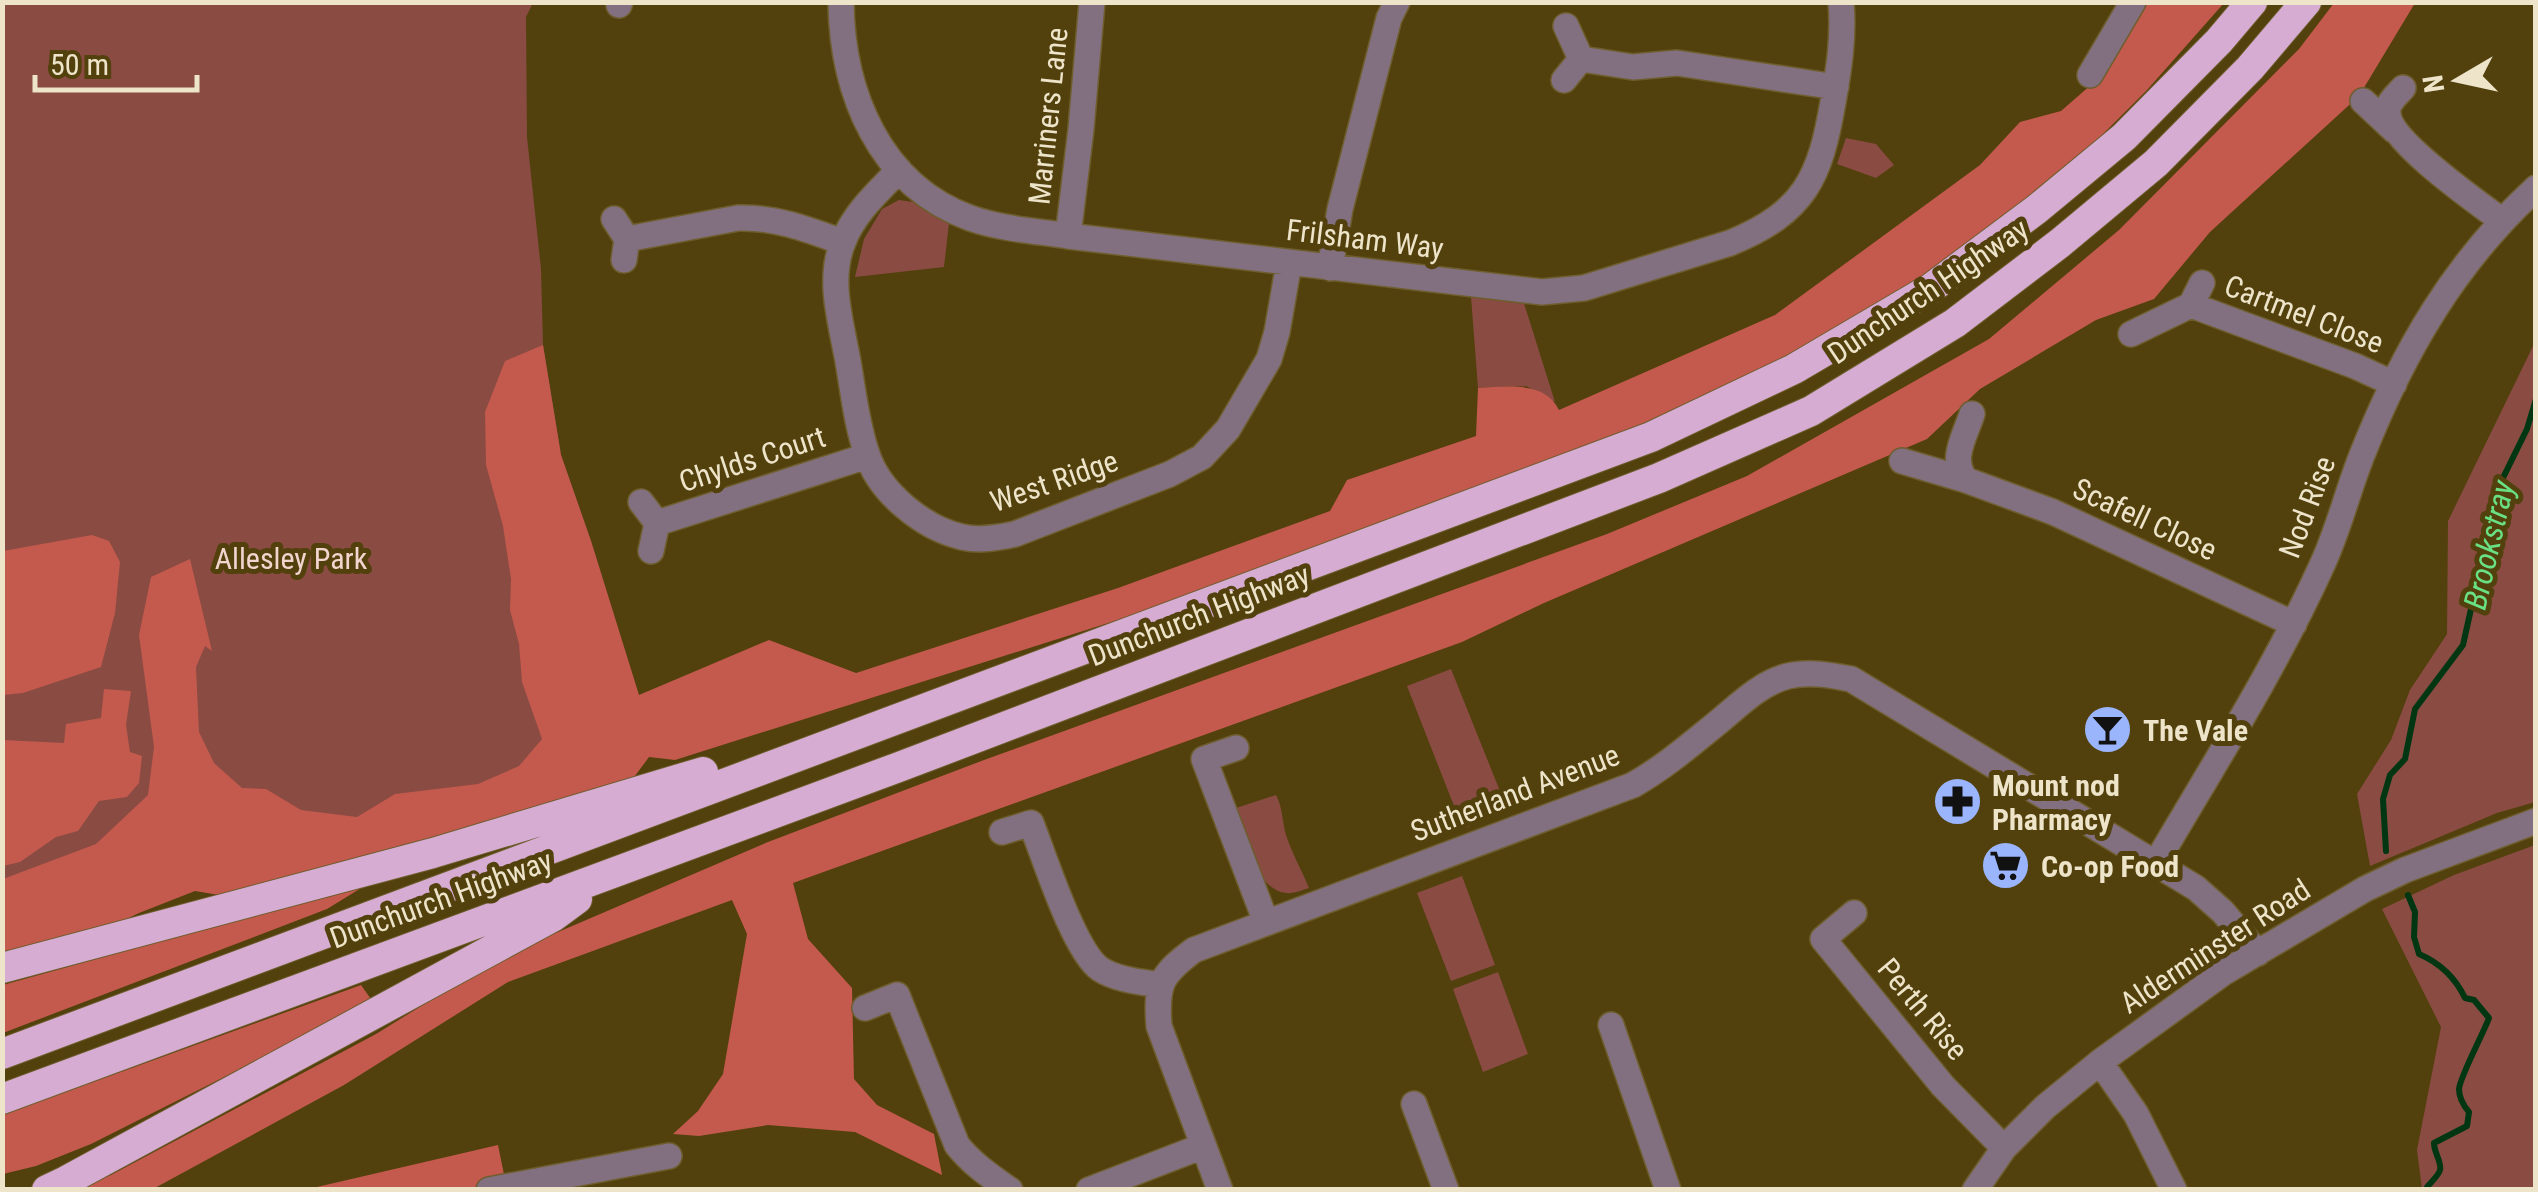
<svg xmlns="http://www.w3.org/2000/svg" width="2538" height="1192" viewBox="0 0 2538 1192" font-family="'Roboto Condensed',sans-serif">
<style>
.green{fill:#894b42}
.forest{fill:#c35a4d}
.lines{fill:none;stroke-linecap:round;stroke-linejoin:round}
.stream{stroke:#003611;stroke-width:6}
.minor-casing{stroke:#6e5e2e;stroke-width:28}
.highway-casing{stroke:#6e5e2e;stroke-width:32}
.minor{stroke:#827080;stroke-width:25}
.highway{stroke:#d6acd3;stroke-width:30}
.labels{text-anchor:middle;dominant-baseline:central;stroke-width:10;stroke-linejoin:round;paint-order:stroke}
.street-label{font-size:30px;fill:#eee4ca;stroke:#52410c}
.park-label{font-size:30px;fill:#f3d5d0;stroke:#52410c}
.poi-label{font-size:30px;font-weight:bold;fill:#eee4ca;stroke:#52410c;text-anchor:start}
.water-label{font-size:32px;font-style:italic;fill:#69e084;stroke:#52410c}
</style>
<rect width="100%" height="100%" fill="#52410c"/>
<path class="green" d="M3 3H533L526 17 527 137 541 269 543 345 561 455 591 541 639 696 649 757 3 928Z
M1846 138 1876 144 1894 165 1876 178 1837 164Z
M899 200 913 202 949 223 944 267 855 277 864 239 882 209Z
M1471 297 1523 300 1555 402 1526 386 1478 388Z
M2535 342V802L2497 813 2370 866 2357 794 2391 740 2410 690 2447 634 2448 521Z
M1451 669 1508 811 1463 829 1407 686Z
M1276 795C1283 808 1282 821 1286 835 1292 853 1302 871 1309 888 1302 890 1294 894 1286 893 1256 891 1242 832 1233 809Z
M2535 845V1189H2422L2417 1150 2441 1027 2382 909 2454 875Z
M1462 876 1495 965 1451 981 1417 893Z
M1498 972 1528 1054 1483 1072 1453 989Z"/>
<path class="forest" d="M2141 3H2224L2147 90 2061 176 1922 278 1818 340 1680 411 1181 600 675 760 649 757 629 784 237 898 195 891 139 913 93 935 3 957V879L96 844 148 795 154 747 139 635 151 577 190 559 212 651 205 646 196 667 199 732 214 763 242 788 266 789 301 810 357 817 395 794 478 784 519 766 542 739 522 682 519 644 510 610 511 579 503 526 486 465 485 412 505 361 543 345 561 455 591 541 639 695 769 640 856 673 1118 588 1330 511 1347 480 1476 436 1478 388C1506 387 1545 380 1559 410L1775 315 1980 165 2020 122 2061 111 2092 84Z
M2334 3H2415L2359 96 2210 232 2154 299 2096 320 1980 389 1927 439 1544 603 1462 642 793 883 808 939 852 988 854 1079 877 1105 934 1134 942 1175 855 1132 768 1125 699 1136 673 1134 698 1111 723 1074 747 934 732 900 508 982 344 1085 153 1189 73 1190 111 1175 376 1034 502 956 768 842 984 760 1607 534 1747 476 1989 339 2119 230 2299 49Z
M92 535 109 541 120 562 115 613 101 667 23 693 3 695V551Z
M104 689 131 691 126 725 130 752 142 756 139 783 127 797 99 801 78 831 56 837 20 862 3 866V740L64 743 66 724 101 718Z
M371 882 327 909 3 1033V985Z
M361 985 373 1002 91 1144 36 1166 3 1174 2 1115Z
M498 1145 507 1189 304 1190Z"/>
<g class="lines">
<path class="stream" d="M2386 851 2383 799 2390 775 2405 759 2415 709 2463 645 2471 609 2483 586 2489 553 2492 507 2498 488 2527 429 2536 399
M2408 895 2415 912 2414 937 2419 954C2440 963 2455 977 2465 998L2474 1000 2489 1018C2483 1034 2460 1077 2459 1089 2459 1098 2463 1105 2469 1112L2467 1126 2434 1143C2434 1153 2442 1162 2440 1170 2439 1175 2431 1182 2427 1187L2428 1190"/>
<defs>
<path id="minor" d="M841 2C842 92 879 185 970 218 1001 229 1036 231 1068 236L1542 292 1584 288 1730 243C1805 212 1820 178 1833 102 1839 69 1844 37 1841 2
M619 5 620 2
M1566 26 1581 59
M2090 75 2133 2
M1564 80 1581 59 1633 67 1677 63 1836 87
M2403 88C2397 95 2386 103 2388 114 2391 142 2477 202 2501 220
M2363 101 2394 130
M899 170C878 192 854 213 843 242 828 278 840 319 847 356 853 388 856 423 867 454 879 492 923 528 962 537 979 541 997 538 1015 534L1170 474 1202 457 1228 429 1269 359 1277 332 1289 263
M614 219 627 239 624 260
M1068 236 1081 129 1092 2
M627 239 738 218C776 217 807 229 842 242
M1330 268 1340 209 1389 18 1397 2
M2202 283 2191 305 2355 366 2394 384
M2131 334 2191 305
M1902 461 1966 480 2053 512 2294 624
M1966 480C1949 460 1965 436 1972 414
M641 502 657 523 651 551
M657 523 867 456
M1236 748 1204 759 1266 922
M1002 832 1031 823C1044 856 1074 951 1100 969 1117 980 1141 982 1160 985
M2156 863C2214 764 2276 667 2323 563 2339 528 2348 490 2362 455 2403 352 2454 263 2536 188
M1854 913 1823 939 1943 1086 2004 1148
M865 1008 897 995 957 1145C972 1164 990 1176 1010 1190
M1611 1025 1668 1190
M2100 1062 2136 1114 2174 1190
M1414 1104 1446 1190
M489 1190 669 1156
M1089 1190 1203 1146
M1220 1190 1159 1026C1156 985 1160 975 1194 950L1633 785C1663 768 1689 746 1716 724 1738 706 1760 683 1788 676 1808 671 1830 675 1851 679L2196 888 2223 912 2258 953
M1975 1190 2004 1148 2045 1107 2100 1062 2223 973 2365 889 2405 870 2536 821"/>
<path id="highway" d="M2 968 433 853 703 772
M2 1054 1651 437 1794 369 1930 289 2037 209 2124 137 2219 41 2252 2
M2 1099 899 767 1659 478 1811 411 1955 323 2060 243 2156 163 2250 68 2306 2
M47 1190 66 1181 554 916 577 899"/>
</defs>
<use href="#minor" class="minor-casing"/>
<use href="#highway" class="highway-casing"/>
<use href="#minor" class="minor"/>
<use href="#highway" class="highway"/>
</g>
<defs>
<symbol id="bar-disc" viewBox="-11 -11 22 22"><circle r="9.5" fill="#9bb5fd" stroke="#52410c"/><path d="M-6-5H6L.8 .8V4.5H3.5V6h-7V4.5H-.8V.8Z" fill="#111"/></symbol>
<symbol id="pharmacy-disc" viewBox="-11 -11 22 22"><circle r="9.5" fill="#9bb5fd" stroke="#52410c"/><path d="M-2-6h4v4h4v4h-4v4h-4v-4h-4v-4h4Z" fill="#111"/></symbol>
<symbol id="supermarket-disc" viewBox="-11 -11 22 22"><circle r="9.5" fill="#9bb5fd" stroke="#52410c"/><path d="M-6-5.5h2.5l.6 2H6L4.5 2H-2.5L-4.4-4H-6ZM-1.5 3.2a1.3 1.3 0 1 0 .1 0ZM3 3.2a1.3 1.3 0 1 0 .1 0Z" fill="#111"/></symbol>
</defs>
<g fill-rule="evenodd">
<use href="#bar-disc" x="2080" y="702" width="55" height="55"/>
<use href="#pharmacy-disc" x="1930" y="774" width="55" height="55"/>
<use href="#supermarket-disc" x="1978" y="838" width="55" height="55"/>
</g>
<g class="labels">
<g class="street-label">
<text transform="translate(1048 116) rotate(-84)">Marriners Lane</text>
<text transform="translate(1365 239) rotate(7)">Frilsham Way</text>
<text transform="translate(1928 291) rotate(-34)">Dunchurch Highway</text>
<text transform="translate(2304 314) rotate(21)">Cartmel Close</text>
<text transform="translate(752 459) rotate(-18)">Chylds Court</text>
<text transform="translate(1054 481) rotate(-19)">West Ridge</text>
<text transform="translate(2307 507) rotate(-69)">Nod Rise</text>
<text transform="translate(2145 519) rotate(25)">Scafell Close</text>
<text transform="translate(1199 615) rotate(-21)">Dunchurch Highway</text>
<text transform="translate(1515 793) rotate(-21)">Sutherland Avenue</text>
<text transform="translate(441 899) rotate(-20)">Dunchurch Highway</text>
<text transform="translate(2215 946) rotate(-33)">Alderminster Road</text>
<text transform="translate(1923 1009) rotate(50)">Perth Rise</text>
</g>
<g class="park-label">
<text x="291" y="558">Allesley Park</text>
</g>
<g class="poi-label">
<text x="2143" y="730">The Vale</text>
<text x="1992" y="785">Mount nod<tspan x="1992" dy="34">Pharmacy</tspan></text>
<text x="2041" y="866">Co-op Food</text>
</g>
<g class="water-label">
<text transform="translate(2489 545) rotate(-77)">Brookstray</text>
</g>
</g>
<rect width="2538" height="1192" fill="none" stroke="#eee4ca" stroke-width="10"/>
<g transform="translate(2458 80) rotate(261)" stroke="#52410c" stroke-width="8" paint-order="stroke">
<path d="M0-8L18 38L0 25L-18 38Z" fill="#eee4ca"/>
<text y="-15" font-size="28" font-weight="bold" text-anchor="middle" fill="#eee4ca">N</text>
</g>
<path d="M35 75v15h162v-15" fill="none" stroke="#eee4ca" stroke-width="5"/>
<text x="50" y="75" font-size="30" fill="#eee4ca" stroke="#52410c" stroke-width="8" paint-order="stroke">50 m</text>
</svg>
